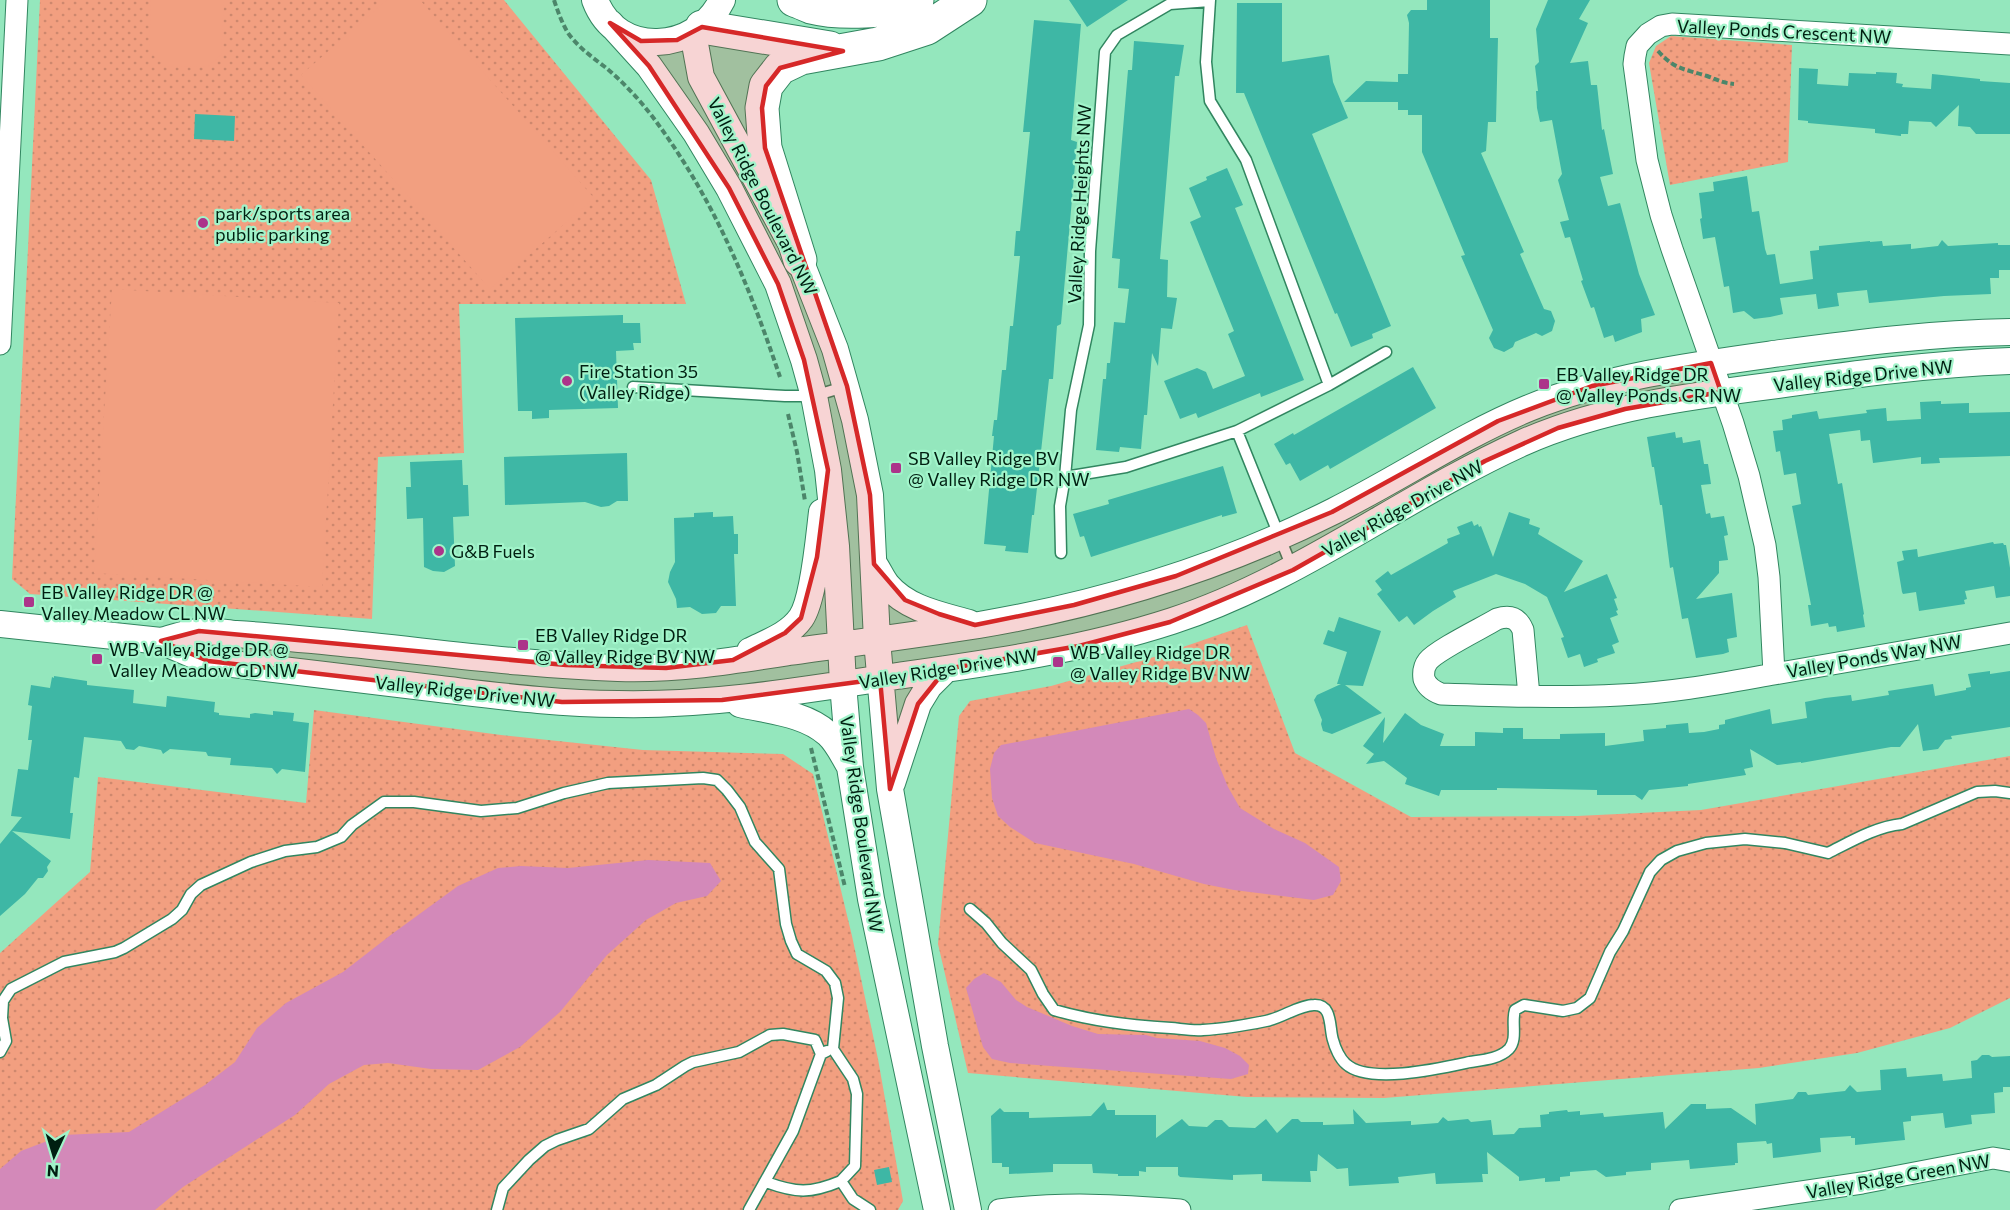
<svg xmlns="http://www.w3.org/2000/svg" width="2010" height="1210" viewBox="0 0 2010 1210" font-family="Commissioner,sans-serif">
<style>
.green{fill:url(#green-dots)}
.pitch{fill:#f29f80}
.water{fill:#d389b9}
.building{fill:#3eb7a5}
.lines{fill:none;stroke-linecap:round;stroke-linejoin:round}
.service-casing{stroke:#318660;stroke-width:13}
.minor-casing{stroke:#318660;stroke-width:23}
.tertiary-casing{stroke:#318660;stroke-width:28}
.motorway-casing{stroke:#318660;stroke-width:35}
.path{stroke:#4c866a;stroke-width:4;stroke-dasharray:6 3;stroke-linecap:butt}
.service{stroke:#fff;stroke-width:10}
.minor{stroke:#fff;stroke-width:21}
.tertiary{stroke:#fff;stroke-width:26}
.motorway{stroke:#fff;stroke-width:33}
.marked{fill:#d62828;fill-opacity:0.2;stroke:#d62828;stroke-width:4.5;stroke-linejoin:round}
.poi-dot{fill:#ac348a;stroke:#a1f4ca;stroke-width:2}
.labels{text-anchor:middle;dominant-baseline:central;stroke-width:4.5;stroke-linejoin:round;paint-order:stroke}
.street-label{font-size:18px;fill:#001f11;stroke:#a1f4ca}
.poi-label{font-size:18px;fill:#001f11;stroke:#a1f4ca;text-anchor:start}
</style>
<defs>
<pattern id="green-dots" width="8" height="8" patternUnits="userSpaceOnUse" patternTransform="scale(1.5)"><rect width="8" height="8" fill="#f29f80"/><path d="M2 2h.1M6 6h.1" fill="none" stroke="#ce886e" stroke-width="1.8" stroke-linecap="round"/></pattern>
</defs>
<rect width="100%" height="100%" fill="#94e7bd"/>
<path class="green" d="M40 0H504L651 180 686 304H459L464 453 378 457 372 619 30 594 12 579Z
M1671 36 1792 45 1788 162 1670 185 1649 63 1656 46Z
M1247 625 1295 753 1411 817 1577 816 1701 810 2010 756V998L1950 1028 1857 1053 1759 1068 1384 1098 1247 1097 968 1073 938 944 959 716 970 701 1051 686 1154 657Z
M314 710 501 735 643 750 783 754 813 774 852 936 878 1059 903 1201 898 1210H0V953L90 872 98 777 306 803Z"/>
<path class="pitch" d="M151 0H224L221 55 207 67 165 66 149 51Z
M387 0H420L594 198 490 289 301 75Z
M112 289 339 303 322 587 94 573Z"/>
<path class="water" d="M1189 709 1198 715 1206 723 1216 758 1228 787 1240 808 1274 829 1305 843 1339 867 1341 881 1333 895 1314 900 1234 890 1204 884 1134 864 1035 843 1010 827 998 816 992 798 990 769 994 753 1001 745Z
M648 860 710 863 721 881 707 896 676 903 646 920 607 955 560 1012 520 1047 478 1070 431 1069 388 1063 364 1065 329 1084 295 1115 183 1187 155 1210H0V1169L21 1151 63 1135 129 1132 205 1085 235 1062 257 1028 286 1003 343 972 392 934 458 886 498 868 521 866 568 868Z
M984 973 1001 982 1016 1000 1027 1007 1072 1026 1098 1034 1146 1035 1157 1038 1200 1041 1225 1048 1240 1056 1249 1065 1248 1074 1231 1079 1010 1063 992 1059 983 1047 966 988 974 979Z"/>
<path class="building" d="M1069 0H1128L1087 27Z
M1427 0H1490V38H1498L1496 122H1488L1486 151 1481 153 1524 252 1520 254 1544 309 1551 311 1555 321 1552 331 1542 336 1536 333 1515 342 1513 347 1504 352 1494 348 1489 338 1493 330 1461 256 1465 255 1422 152V115H1408V110H1398V102H1344L1366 81 1398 82V74H1408L1409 23 1407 15 1411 10H1427Z
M1548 0H1590L1579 19 1588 23 1570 63 1588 61 1591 85H1597L1602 130 1604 129 1613 174 1600 177 1608 206 1620 203 1639 274 1655 315 1641 319 1642 332 1615 342 1613 335 1604 338 1594 307 1591 308 1581 281 1583 280 1570 237 1565 238 1560 222 1569 220 1558 180 1562 174 1552 120 1540 122 1537 108 1536 91H1538L1535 66 1539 62 1536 29Z
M1237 3H1282V62L1329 55 1333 82 1348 118 1312 134 1391 326 1372 334 1373 338 1351 347 1337 313 1335 314 1244 93H1236Z
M1034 20 1081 24 1071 140 1077 142 1061 324 1057 326 1053 379H1049L1034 515H1032L1028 553 1005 551 1006 546 984 544 994 436H992L994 420H997L1002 370H1006L1010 326H1013L1020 256H1014L1016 231H1020L1030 132H1023Z
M1134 41 1184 45 1179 76H1175L1160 259 1168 260 1167 297 1177 298 1172 329 1161 328 1158 366 1152 353 1147 415H1144L1141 449 1120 447 1119 452 1096 450 1103 379H1106L1107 363H1110L1114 322 1125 323 1129 289 1118 288 1120 259 1112 258 1128 70H1132Z
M1799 68 1818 69 1817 84 1848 86 1849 73 1876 74V72L1897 73 1896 83 1903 84 1902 87 1931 89 1932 74 1980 79V81L2010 83V134H1976L1970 127 1958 126 1959 105 1936 127 1931 122 1909 121 1908 134H1901V136L1875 133V129L1808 123V121L1798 120Z
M195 114 235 116 234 141 194 139Z
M1227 168 1243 205 1235 208 1304 380 1261 397 1260 393 1198 418 1196 413 1180 419 1164 381 1197 368 1206 372 1213 389 1245 376 1228 334 1234 331 1190 222 1201 217 1189 188 1207 180 1206 177Z
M1747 176 1752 212 1759 211 1765 249 1767 255 1775 254 1780 284 1813 279 1810 251 1819 250V246L1870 241V242L1882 241 1883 246 1911 244V249L1938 246 1942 240 1948 246 1998 243V245H2010V270H1999V278H1990L1991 294 1944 296 1869 303 1867 290 1837 293 1839 306 1818 309 1816 294 1780 298 1783 314 1770 317 1754 319 1744 311 1733 313 1729 286 1724 287 1715 237 1703 239 1700 219 1702 218 1699 193 1714 191 1713 182Z
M623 315V323H640L641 343H633L634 350 616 351 618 408 549 410V418L532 419V411H518L515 318Z
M1413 367 1436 408 1330 469 1328 465 1300 481 1290 463 1286 465 1274 444 1293 433 1294 435Z
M1941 401V404L1969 403V413L2010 412V456L1939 458 1940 463 1921 464V457L1873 463 1870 440 1861 441 1860 430 1829 434 1838 484 1842 483 1864 614 1863 615 1865 627 1837 632 1836 626 1829 627 1828 623 1811 626 1808 605H1811L1792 506 1801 504 1796 473 1784 475 1780 451 1776 452 1773 431 1783 430 1782 420 1792 418V415L1817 411 1819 419 1867 413 1866 410 1886 408 1887 421 1921 419 1920 402Z
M1675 432 1676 438 1682 437 1683 443 1700 440 1704 464H1708L1711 484 1701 485 1706 514 1710 513 1711 518 1724 516 1728 535 1724 536 1728 560 1719 561V573L1696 599 1732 593 1737 637 1727 639 1729 652 1723 654 1696 658 1688 618 1682 619 1673 567 1670 568 1662 505H1660L1654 467H1652L1647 437Z
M627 453 628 501H617L609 506 601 507 585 502 505 505 504 457Z
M462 460 463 485H468L469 516 453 517 455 566 444 572 433 571 424 567 423 518 407 519 406 487H411L410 462Z
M1223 466 1237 513 1222 517V515L1091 557 1084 536 1080 537 1073 514 1109 504 1108 500Z
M713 512V517L733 516 734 534H738V554H734L736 606H721L716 613 702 614 690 607 677 608 676 599 668 582 670 572 675 562 674 518 694 517V513Z
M1509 512 1530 519 1529 524 1540 528 1538 534 1583 561 1564 592 1607 574 1617 598 1614 599 1618 610 1616 611 1618 615 1610 618 1619 642 1612 645 1615 653 1597 659 1598 662 1584 667 1580 654 1568 658 1561 638 1564 637 1547 597 1525 584 1496 574 1453 591 1456 597 1433 611 1414 625 1407 616 1399 622 1377 594 1382 590 1375 581 1388 571 1391 575 1448 543 1447 539 1460 534 1457 527 1472 521 1474 526 1478 524 1479 527 1481 526 1493 557Z
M1993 542 1994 544 2003 543 2004 545H2006L2010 568V596L1996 598 1994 586 1965 591 1967 599 1964 600 1965 604 1919 611 1916 592 1903 594 1902 592 1897 562 1904 560 1902 551 1917 549 1918 557Z
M1339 617 1381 631 1363 686 1345 685 1382 713 1332 734 1323 731 1321 724 1322 720 1314 700 1317 695 1341 684H1337L1347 652 1323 644 1328 630 1334 632Z
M1990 671V674L2010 671V727L1951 736 1952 739 1945 740 1938 749 1923 751 1918 724 1900 747H1891L1801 763V762L1777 765 1750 749 1753 767 1744 769 1746 775 1688 784V786L1649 790 1642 800 1635 795H1597V790L1497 788V790H1441L1439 796 1405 784 1407 778 1384 761 1366 764 1374 754 1363 746 1385 717 1383 743 1405 713 1421 725 1444 734 1440 746H1475V732L1503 733V728H1523V739H1560V734L1605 733V746L1644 741 1643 730 1666 728V725L1688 723 1689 733 1704 732 1719 729V725L1725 724V720L1770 709 1772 724 1807 718 1805 702 1825 698 1851 695 1852 701 1889 695 1888 691 1933 684 1935 696 1966 690V688L1971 687 1968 674Z
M54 676 87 681V685L134 690 133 703 166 707 167 696 215 702 214 712 219 713V715L250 718V714L255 713 273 715V711L294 713 293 721 309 723 305 772 282 769 277 774 272 768 230 765 231 758 208 756 206 752 170 749 163 754 161 750 139 746 134 750 126 749 121 741 84 737 79 778 74 777 70 813H73L70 839 12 831 51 861 47 867 48 871 43 878H38L25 894 0 916V844L22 817 11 816 18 769 28 770 32 740H28L32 706 28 705 31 685 50 688 52 677 54 678Z
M1982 1055H1989L1992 1057 2010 1056V1087H2003V1092L1994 1093 1995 1113 1971 1115 1972 1124 1945 1128 1943 1113 1911 1116V1121L1903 1122 1905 1140 1855 1145V1138H1851V1136L1820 1138 1821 1152 1773 1158 1772 1143 1767 1144 1766 1141 1737 1143 1738 1163H1735V1165L1690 1169 1689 1160 1651 1163V1170L1626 1172V1175L1606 1177 1596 1170 1570 1172V1176L1560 1177V1181L1545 1182V1178L1519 1181V1177L1487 1152 1488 1174H1482L1483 1182 1436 1184 1435 1173 1398 1177 1399 1183 1349 1186 1348 1168 1337 1169 1318 1154 1317 1171H1310L1311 1182 1262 1181V1174L1233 1175V1180L1180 1177 1178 1175V1167H1146V1172L1139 1171V1176H1118V1174L1093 1173 1092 1164H1053V1172L1009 1174V1167H1002V1163H992L991 1116 1000 1108 1004 1112H1029V1118L1091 1116 1104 1102 1107 1110H1115V1115H1156V1138L1182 1119 1189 1126 1207 1127 1215 1120H1222L1229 1127 1255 1128 1266 1119 1277 1133 1292 1119H1298L1301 1122H1323V1125L1354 1124 1353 1109 1366 1123 1411 1121V1125L1438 1123 1443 1117 1448 1121 1468 1119 1471 1122 1491 1120 1493 1135 1514 1134 1519 1128 1541 1127 1540 1115 1549 1114V1112L1567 1110 1568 1112 1580 1111V1115L1603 1113 1604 1117 1663 1112 1665 1129 1691 1104H1706V1109L1731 1108 1756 1125 1755 1104 1793 1099 1798 1092H1806L1808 1095 1845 1091 1850 1085 1857 1092 1881 1090 1880 1070 1906 1068 1907 1077 1942 1074 1943 1081 1972 1078 1971 1061 1977 1060Z
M889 1167 892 1182 877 1185 874 1170Z"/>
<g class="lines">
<defs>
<path id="service" d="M1210 0 1206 62 1210 101 1246 160 1329 385
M633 387 785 396H814L847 386
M1237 431 1293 570
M1065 477 1126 467 1237 431 1329 385 1386 352
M1061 553 1060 506 1065 477 1071 410 1089 325 1090 251 1105 52 1117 35 1170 4 1210 1
M970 909 986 923 1002 943 1031 970 1043 994 1054 1010C1092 1021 1133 1026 1171 1028 1182 1029 1193 1031 1203 1030 1224 1029 1246 1025 1266 1021 1282 1018 1299 1005 1314 1005 1333 1004 1329 1028 1333 1040 1335 1048 1340 1059 1346 1064 1369 1085 1442 1068 1470 1062 1483 1060 1499 1059 1509 1049 1518 1039 1511 1022 1515 1010L1524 1005 1563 1011 1577 1008 1590 998 1610 952 1623 931 1650 872 1661 860 1677 851 1706 843 1745 839 1785 843 1828 853C1852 841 1875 827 1902 824L1977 792 1995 791 2010 793
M0 1052 6 1041 2 1018 3 1001 11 989 64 962 115 952 124 948 172 919 182 910 191 894 201 885 251 862 285 851 317 847 341 837 352 825 384 802H414L481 811 517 808 564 793 608 783 703 778 717 780 727 790 740 807 755 842 779 869 786 924 791 941 797 954 826 971 835 983 838 998 833 1049 853 1079 857 1094 855 1166 841 1181 853 1199 870 1210
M766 1182C796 1193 810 1194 841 1181
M497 1210 503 1188 529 1160 545 1146 557 1140 589 1129 623 1099 656 1085 685 1066 693 1062 739 1052 770 1035 783 1034 815 1040 821 1054
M749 1210 793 1131 821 1054 827 1051"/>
<path id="minor" d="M2010 44 1672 24 1661 26 1648 34 1637 46 1635 56 1634 64 1647 160 1661 215 1672 249 1733 423 1749 476 1765 545 1769 577 1774 674 2010 633
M0 344 17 0
M1529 696 1523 630C1518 618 1510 615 1497 619 1482 628 1437 650 1428 661 1424 666 1423 672 1424 679 1427 687 1433 691 1441 694 1500 696 1560 698 1620 695 1672 693 1723 683 1774 674
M999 1210C1060 1202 1119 1205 1180 1210
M1680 1210 1862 1183 1993 1158 2010 1161"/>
<path id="tertiary" d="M595 0C617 59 697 53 722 0
M610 23 649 66 696 133 729 188 778 284 804 360 814 396 828 470 836 546 843 684 850 767 871 899 937 1210
M693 33 701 77 800 260 835 349 855 420 870 495 877 640 890 789 935 1046 968 1210
M874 564C879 571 882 579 887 585 907 609 941 615 969 623
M0 624 161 641 208 661C285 670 363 680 440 689 499 696 558 704 618 704 711 706 805 690 897 676 989 663 1083 650 1172 621 1298 580 1403 497 1522 443 1603 407 1690 396 1777 385 1855 374 1932 364 2010 361
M161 641C173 638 186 633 198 632 210 630 224 633 236 634 268 636 300 639 332 642 427 651 522 665 618 668 676 670 732 661 789 652 853 643 916 635 979 625 1102 604 1223 567 1334 511 1400 478 1461 436 1529 408 1609 376 1695 365 1781 353 1857 343 1933 333 2010 332
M750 651C768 642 789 635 801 618 814 599 819 536 822 512
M740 704C769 711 805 713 828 734 837 742 843 755 849 765
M892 783 918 704 929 686 946 669"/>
<path id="motorway" d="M794 0C800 2 806 5 811 7 839 14 892 13 917 0
M702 27 830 48
M800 260 765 148 762 108 766 86 780 68 801 58 878 44 927 28 970 0"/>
</defs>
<use href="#service" class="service-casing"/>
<use href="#minor" class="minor-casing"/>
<use href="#tertiary" class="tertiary-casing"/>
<use href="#motorway" class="motorway-casing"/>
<path class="path" d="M554 0C558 12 562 23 568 33 578 47 592 57 605 67 622 81 638 98 652 116 713 197 748 282 780 377
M1658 51C1675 70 1685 69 1707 76 1718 80 1722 83 1734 84
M788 414 797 452 805 501
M811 748 845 887"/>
<use href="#service" class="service"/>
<use href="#minor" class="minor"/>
<use href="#tertiary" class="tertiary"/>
<use href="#motorway" class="motorway"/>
</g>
<path class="marked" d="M610 23 641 41 677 40 702 27 843 51 780 68 766 86 762 108 765 148 847 386 870 495 874 564 905 600 939 614 975 625 1074 605 1176 576 1332 512 1498 421 1592 386 1711 363 1721 392 1625 409 1558 428 1485 461 1293 570 1170 622 1079 646 946 669 918 704 890 789 880 679 722 700 562 702 208 661 161 641 199 631 566 665 666 668 733 660 785 633 801 618 817 557 828 470 804 360 778 284 729 188 649 66Z"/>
<g class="poi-dot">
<circle cx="203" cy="223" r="6"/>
<circle cx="567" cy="381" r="6"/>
<rect x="1538" y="378" width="12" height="12" rx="3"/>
<rect x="890" y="462" width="12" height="12" rx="3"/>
<circle cx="439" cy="551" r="6"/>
<rect x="23" y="596" width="12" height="12" rx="3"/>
<rect x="517" y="639" width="12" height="12" rx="3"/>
<rect x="91" y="653" width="12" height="12" rx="3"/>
<rect x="1052" y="656" width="12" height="12" rx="3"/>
</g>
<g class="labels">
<g class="street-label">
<text transform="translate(1784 31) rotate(3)">Valley Ponds Crescent NW</text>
<text transform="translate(763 196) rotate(63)">Valley Ridge Boulevard NW</text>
<text transform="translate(1079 204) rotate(-87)">Valley Ridge Heights NW</text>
<text transform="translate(1863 375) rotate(-6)">Valley Ridge Drive NW</text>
<text transform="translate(1402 508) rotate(-29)">Valley Ridge Drive NW</text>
<text transform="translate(1874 656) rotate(-10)">Valley Ponds Way NW</text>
<text transform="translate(948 668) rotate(-9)">Valley Ridge Drive NW</text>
<text transform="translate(465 691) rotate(6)">Valley Ridge Drive NW</text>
<text transform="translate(862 824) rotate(82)">Valley Ridge Boulevard NW</text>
<text transform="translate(1898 1176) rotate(-10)">Valley Ridge Green NW</text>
</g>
<g class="poi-label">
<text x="215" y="213">park/sports area<tspan x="215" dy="21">public parking</tspan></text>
<text x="579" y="371">Fire Station 35<tspan x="579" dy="21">(Valley Ridge)</tspan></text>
<text x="1556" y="374">EB Valley Ridge DR<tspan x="1556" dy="21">@ Valley Ponds CR NW</tspan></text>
<text x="908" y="458">SB Valley Ridge BV<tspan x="908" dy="21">@ Valley Ridge DR NW</tspan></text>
<text x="451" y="551">G&amp;B Fuels</text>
<text x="41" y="592">EB Valley Ridge DR @<tspan x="41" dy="21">Valley Meadow CL NW</tspan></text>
<text x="535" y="635">EB Valley Ridge DR<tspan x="535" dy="21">@ Valley Ridge BV NW</tspan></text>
<text x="109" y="649">WB Valley Ridge DR @<tspan x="109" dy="21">Valley Meadow GD NW</tspan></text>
<text x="1070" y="652">WB Valley Ridge DR<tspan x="1070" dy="21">@ Valley Ridge BV NW</tspan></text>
</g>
</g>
<g transform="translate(54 1156) rotate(184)" stroke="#a1f4ca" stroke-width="4.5" paint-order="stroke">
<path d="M0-4.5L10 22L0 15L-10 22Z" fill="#001f11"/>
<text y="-9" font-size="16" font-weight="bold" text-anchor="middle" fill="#001f11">N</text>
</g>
</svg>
